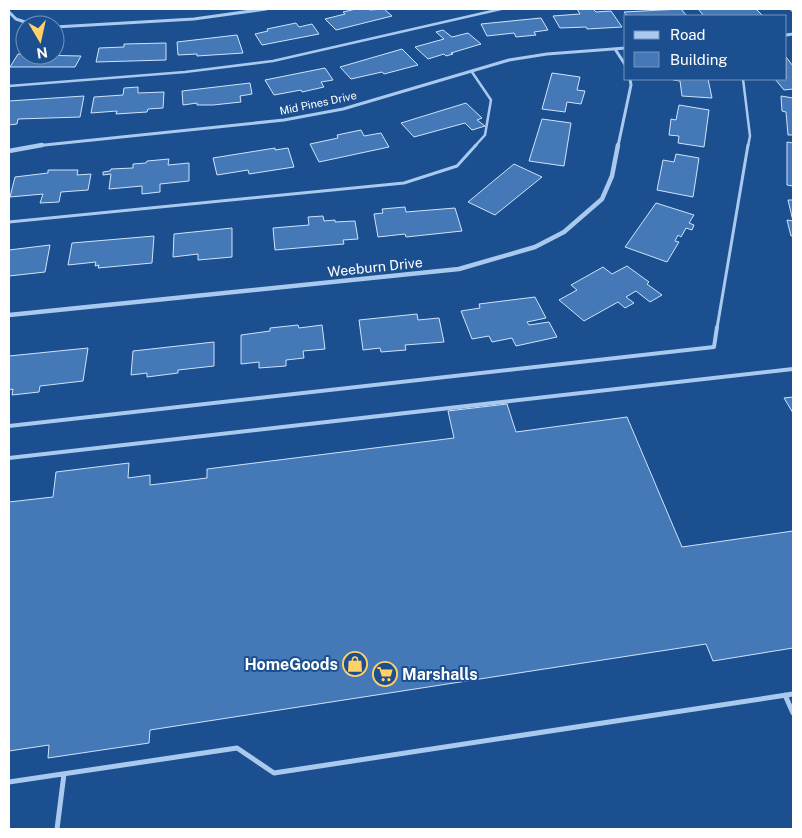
<svg xmlns="http://www.w3.org/2000/svg" width="802" height="838" viewBox="0 0 802 838" font-family="'Public Sans',sans-serif">
<style>
.building{fill:#4478b7;stroke:#cfe3fa}
.lines{fill:none;stroke-linecap:round;stroke-linejoin:round}
.service-far3{stroke:#a9c9ee;stroke-width:2.5}
.service-far2{stroke:#a9c9ee;stroke-width:3}
.service-far1{stroke:#a9c9ee;stroke-width:4}
.service{stroke:#a9c9ee;stroke-width:5}
.minor-far1{stroke:#a9c9ee;stroke-width:3}
.minor{stroke:#a9c9ee;stroke-width:4.5}
.labels{text-anchor:middle;dominant-baseline:central;stroke-width:4;stroke-linejoin:round;paint-order:stroke}
.far-street-label{font-size:11px;fill:#fff;stroke:#1b4f8f}
.street-label{font-size:14px;fill:#fff;stroke:#1b4f8f}
.near-poi-label{font-size:16px;font-weight:bold;fill:#fff;stroke:#1b4f8f;text-anchor:end}
</style>
<rect width="100%" height="100%" fill="#1b4f8f"/>
<path class="building" d="M356 9H368L370 10 384 9 392 16 336 30 325 19 345 14 343 12Z
M577 9H593L596 12 611 11 622 27 587 29 586 27 560 28 553 16 580 14Z
M681 9 687 16H627L624 12Z
M698 9H756L763 16H704Z
M541 18 548 30 534 32 536 35 516 37 514 33 487 36 481 24Z
M296 23 299 27 312 24 319 34 262 45 255 34 268 31 267 29Z
M443 30 452 37 468 33 481 44 451 53 453 54 446 56 444 54 428 59 415 47 444 39 436 32Z
M237 35 243 53 197 56V54L178 55 177 42Z
M166 43V60L96 62 99 48 124 47V44Z
M402 49 418 65 384 74 382 72 351 79 340 67Z
M18 54 34 55 81 56 75 67H10Z
M786 57 793 66V89L784 90 775 79H786Z
M325 68 333 80 321 82 324 87 302 92 301 90 274 95 265 80Z
M552 73 580 77 577 90 585 91 581 104 567 102 565 112 542 109Z
M672 79H708L712 98 682 96 680 81 673 80Z
M250 83 252 94 240 96 241 102 213 105H197V103L183 105 182 91Z
M138 87V93L164 92 163 108 148 109 147 112 116 114 117 111 91 113 94 97 123 95 124 88Z
M84 96 80 117 18 119 17 124 9 125V101Z
M781 96 793 98V135H788L786 112 782 111Z
M466 103 482 118 477 120 485 126 472 130 465 123 414 137 401 123Z
M679 105 709 110 704 147 678 143 679 136 669 135 671 119 676 120Z
M542 119 571 123 564 166 529 161Z
M361 130 364 136 381 133 389 147 319 162 310 144 338 138 337 135Z
M787 142 793 143V186L787 185Z
M275 148V150L288 148 294 167 249 174 248 170 217 175 213 158Z
M676 154 699 158 693 197 657 190 663 160 674 162Z
M169 159 168 165 189 163V181L160 184V192L142 194V186L109 189 111 174 103 175V172L110 171 111 169 133 168V164L146 163 147 161Z
M514 164 542 177 495 215 468 202Z
M48 170H78L77 175 91 174 88 190 61 192 59 202 40 203 43 194 10 197 15 177 48 173Z
M788 200H793V236H791L787 220 793 221Z
M656 203 694 215 689 223 694 225 692 230 686 228 681 237 678 235 675 241 679 242 667 262 625 247Z
M405 207 406 212 455 208 462 231 406 237 405 234 378 237 374 214 383 213 382 209Z
M323 216 324 221 335 220V222L355 221 358 239 343 240 344 244 275 250 273 228 309 225 308 217Z
M232 228V257L198 260V254L173 257 174 234Z
M154 236 152 263 98 268 99 265 95 266 96 262 68 265 72 243Z
M50 245 45 272 9 276V250Z
M627 266 649 282 647 284 662 295 650 302 636 291 626 297 634 303 625 308 618 302 584 321 559 300 577 290 571 285 603 267 612 274Z
M535 297 546 318 527 322 529 325 549 322 557 337 516 346 512 338 492 342 489 336 472 339 461 311 480 308 479 304Z
M417 314 418 320 439 318 444 342 405 345 406 350 381 352 380 348 363 350 359 320Z
M298 325 299 328 322 325 325 349 303 351 304 358 286 360V366L259 368V362L241 364V335L270 331V328Z
M214 342V366L178 370V373L147 377V373L131 375 133 351Z
M88 348 83 381 40 386 39 392 12 395 13 389 9 390V356Z
M793 397V413L784 398Z
M507 404 516 432 627 417 682 547 793 531V648L713 661 706 644 150 730 149 743 48 758 49 745 9 751V502L53 497 56 472 129 463 128 478 150 475V485L207 478V469L454 438 448 411Z"/>
<g class="lines">
<path class="service-far3" d="M472 72 491 100 485 135 475 146
M743 79 750 136 748 146
M9 86 185 72 273 61 501 9"/>
<path class="service-far2" d="M9 222 404 183 457 166 476 145
M717 328 748 145"/>
<path class="service-far1" d="M9 426 714 347 717 327
M9 458 793 369"/>
<path class="service" d="M785 695 793 713
M9 782 237 748 274 773 793 694
M57 829 64 774"/>
<path class="minor-far1" d="M791 9 793 11
M9 12 16 19 34 25
M55 27 194 19 266 9
M786 35 793 34
M615 49 626 66
M35 146 284 120 343 109 509 60 547 54 626 48
M618 146 631 85 630 79"/>
<path class="minor" d="M9 151 42 145
M9 315 459 269 535 247 564 232 602 199 612 176 618 145"/>
</g>
<defs>
<symbol id="shop-ring" viewBox="-11 -11 22 22"><circle r="9.5" fill="#1b4f8f" stroke="#ffd166" stroke-width="1.5"/><path d="M-5-2.5h2.3a2.7 3.5 0 0 1 5.4 0H5L5.5 6h-11ZM-1.5-2.5h3a1.5 2.3 0 0 0-3 0Z" fill="#ffd166"/></symbol>
<symbol id="supermarket-ring" viewBox="-11 -11 22 22"><circle r="9.5" fill="#1b4f8f" stroke="#ffd166" stroke-width="1.5"/><path d="M-6-5.5h2.5l.6 2H6L4.5 2H-2.5L-4.4-4H-6ZM-1.5 3.2a1.3 1.3 0 1 0 .1 0ZM3 3.2a1.3 1.3 0 1 0 .1 0Z" fill="#ffd166"/></symbol>
</defs>
<g fill-rule="evenodd">
<use href="#shop-ring" x="341" y="650" width="28" height="28"/>
<use href="#supermarket-ring" x="371" y="660" width="28" height="28"/>
</g>
<g class="labels">
<g class="far-street-label">
<text transform="translate(318 103) rotate(-12)">Mid Pines Drive</text>
</g>
<g class="street-label">
<text transform="translate(375 267) rotate(-6)">Weeburn Drive</text>
</g>
<g class="near-poi-label">
<text x="338" y="664">HomeGoods</text>
<text x="402" y="674" text-anchor="start">Marshalls</text>
</g>
</g>
<rect width="802" height="838" fill="none" stroke="#ffffff" stroke-width="20"/>
<rect x="624" y="15" width="162" height="65" fill="#1b4f8f" stroke="#7695bc"/>
<rect x="634" y="31" width="25" height="8" fill="#a9c9ee" stroke="#7695bc"/>
<text x="670" y="40" font-size="15" fill="#ffffff">Road</text>
<rect x="634" y="52" width="25" height="15" fill="#4478b7" stroke="#7695bc"/>
<text x="670" y="65" font-size="15" fill="#ffffff">Building</text>
<g transform="translate(40 40) rotate(171)"><circle r="24" fill="#1b4f8f" stroke="#7695bc"/>
<path d="M0-4L9 19L0 12L-9 19Z" fill="#ffd166"/>
<text y="-8" font-size="14" font-weight="bold" text-anchor="middle" fill="#ffffff">N</text>
</g>
</svg>
